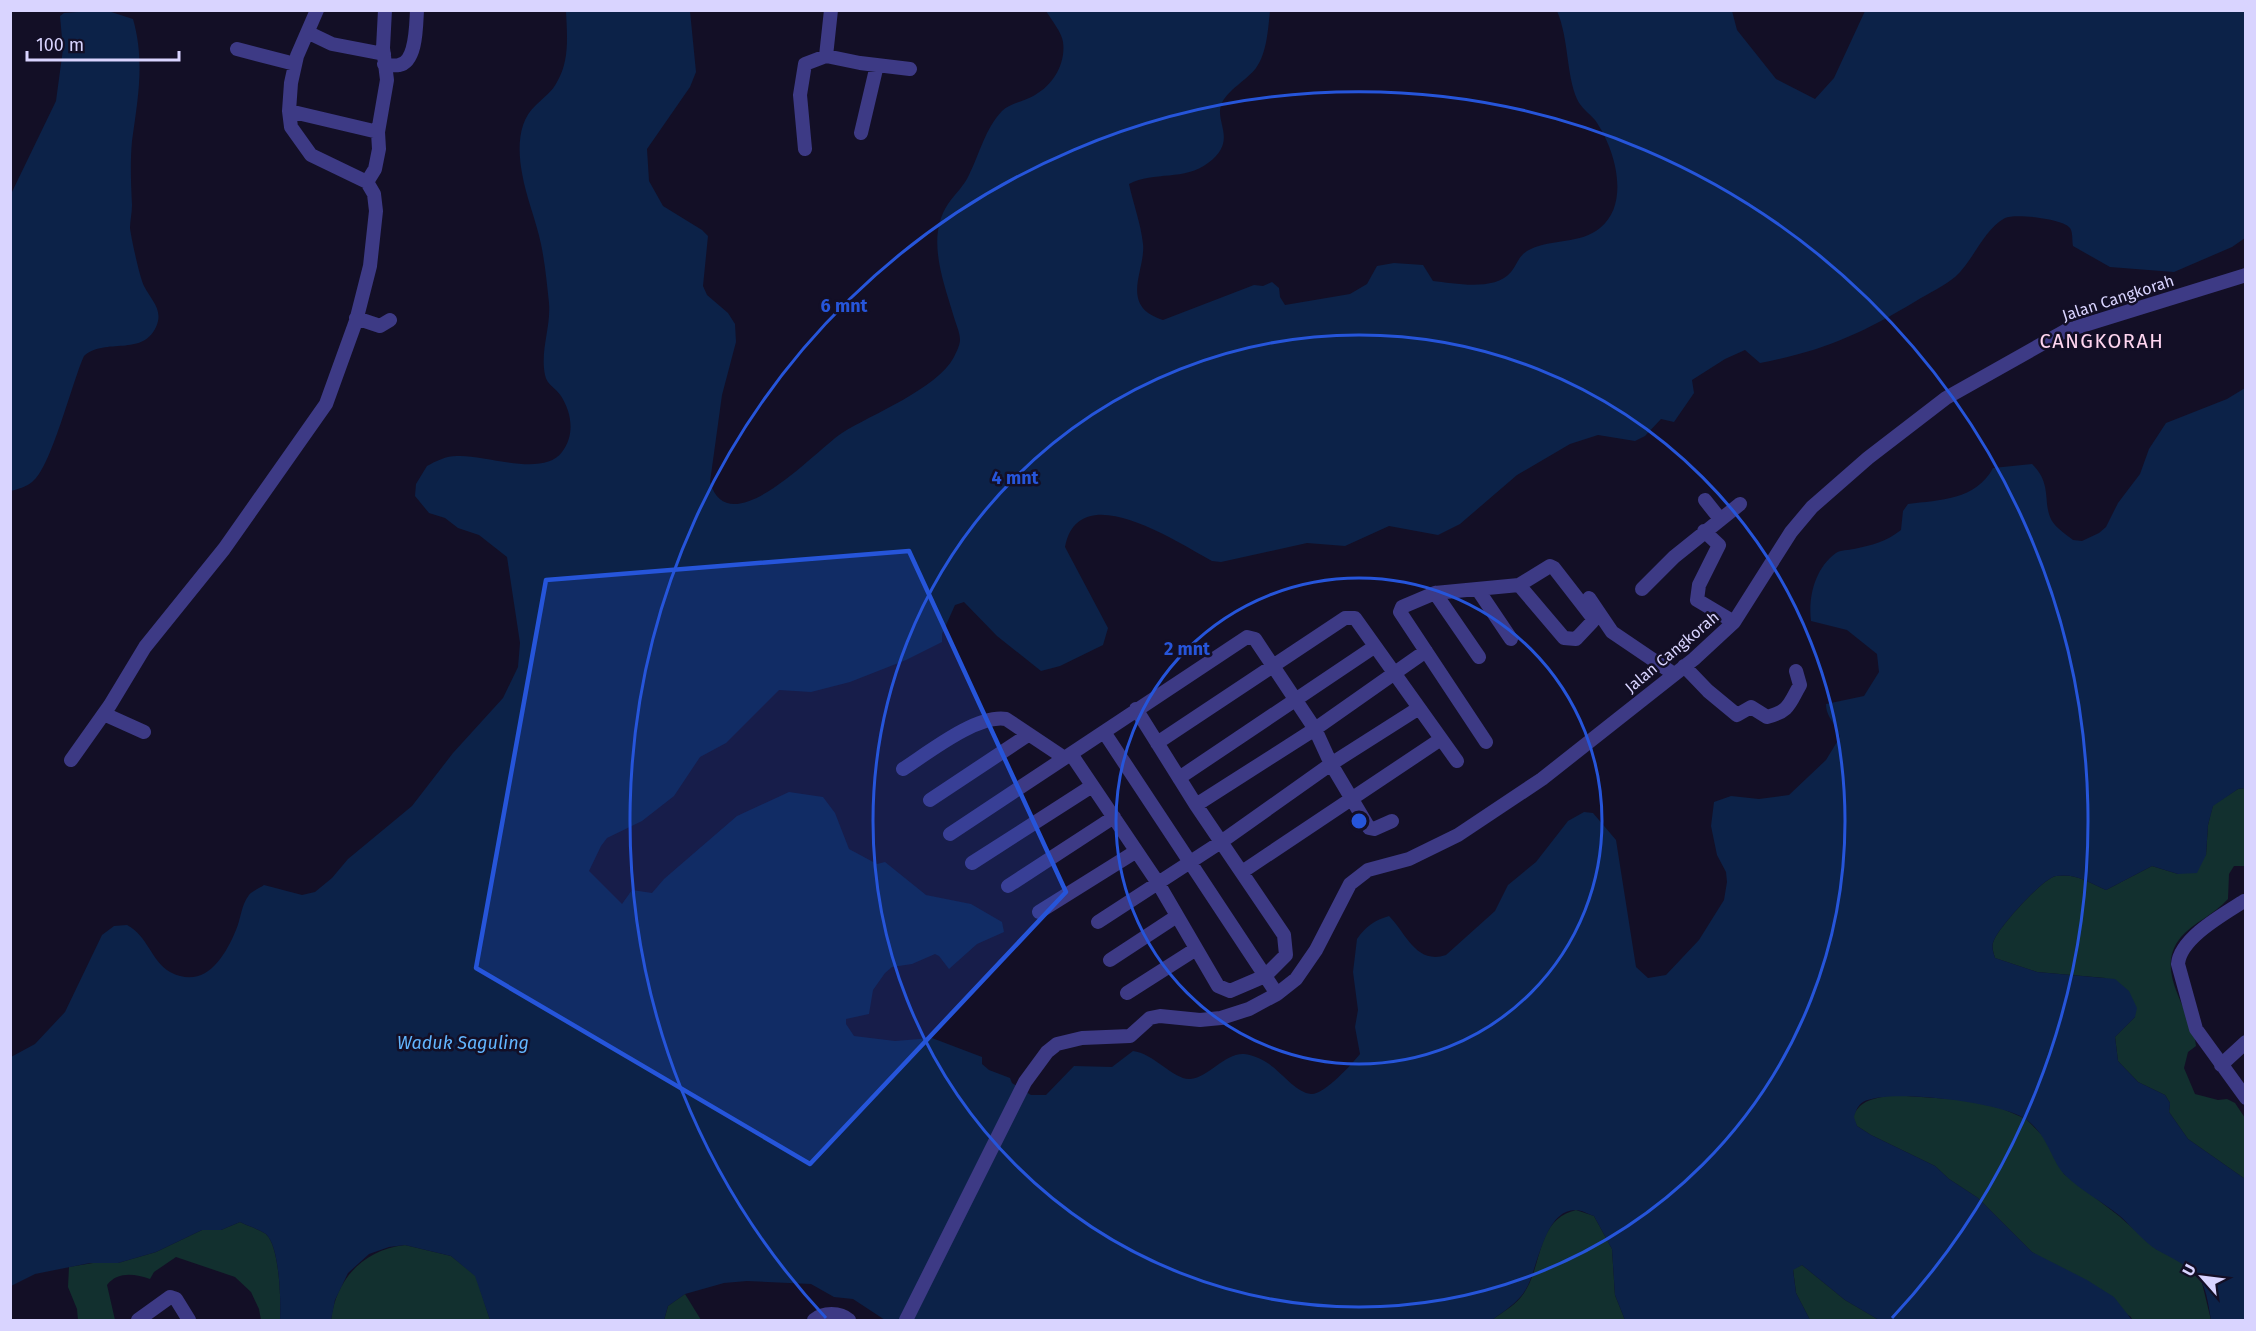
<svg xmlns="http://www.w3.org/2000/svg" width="2256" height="1331" viewBox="0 0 2256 1331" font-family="'Fira Sans',sans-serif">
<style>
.green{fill:#12302f}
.water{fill:#0c2248}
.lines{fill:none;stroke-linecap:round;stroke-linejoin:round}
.minor{stroke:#3d3a85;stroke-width:14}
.marked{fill:#2655da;fill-opacity:0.2;stroke:#2655da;stroke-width:4.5;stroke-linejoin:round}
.ring{fill:none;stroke:#2655da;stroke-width:3}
.labels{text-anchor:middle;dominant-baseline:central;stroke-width:5;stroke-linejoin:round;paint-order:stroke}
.street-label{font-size:16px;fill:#d9d4ff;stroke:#130f26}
.water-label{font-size:18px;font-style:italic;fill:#62b6ff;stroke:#130f26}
.quarter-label{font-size:20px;letter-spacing:1.5px;fill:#ffd6f0;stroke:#130f26}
.centre{fill:#2655da;stroke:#130f26;stroke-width:3}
.ring-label{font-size:18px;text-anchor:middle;font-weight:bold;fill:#2655da;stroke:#130f26;stroke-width:5;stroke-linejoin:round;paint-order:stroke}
</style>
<rect width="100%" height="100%" fill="#130f26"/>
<path class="green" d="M2245 788V866H2234L2229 874 2228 899C2214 915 2194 922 2181 937 2152 972 2193 1011 2196 1046L2188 1052 2184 1068 2195 1094 2218 1100 2227 1099 2235 1103 2245 1118V1179L2188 1139 2169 1112 2170 1103 2165 1095 2138 1082 2118 1061 2115 1037 2135 1017 2105 978 2037 972 1995 958C1993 951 1991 946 1994 940 2000 926 2043 878 2056 876 2075 873 2089 882 2106 890L2152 866 2178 874 2206 855 2208 825 2213 805 2238 789Z
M1891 1095 1966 1100 2003 1109 2026 1119 2047 1140 2064 1174 2119 1216 2156 1249 2176 1258 2190 1270 2202 1283 2211 1320H2132L2131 1317 2032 1252 1978 1198 1949 1179 1935 1166 1871 1135 1857 1126 1853 1117C1860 1099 1875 1099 1891 1095Z
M1576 1210 1594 1216 1612 1249 1615 1295 1625 1320H1492C1501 1313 1514 1306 1521 1297 1544 1269 1534 1220 1576 1210Z
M240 1222C248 1226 259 1229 266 1234 280 1247 281 1302 280 1320H261L259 1309 251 1292 235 1277 176 1257 154 1272 150 1279C135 1274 118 1271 107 1285L115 1320H78L77 1309 68 1287 69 1267 99 1262 118 1263 156 1252 202 1230H221Z
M405 1245 451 1256 476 1276 490 1320H331C336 1279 363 1250 405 1245Z
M1802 1265 1845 1300 1879 1320H1810L1796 1293 1793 1269Z
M685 1294 701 1320H664L668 1306Z"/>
<path class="water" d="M105 10 133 19C145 61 138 98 132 141 130 163 131 183 132 205 132 213 130 221 130 228 131 237 140 279 144 286 151 300 164 310 156 327 142 357 106 337 84 356 72 382 51 469 32 482 26 487 18 489 11 491V194L56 101 63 49 60 16 64 13Z
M566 11H690L696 72 690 87 647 149 649 181 663 206 702 230 708 236 703 286 707 295 728 313 735 324 736 342 722 395 710 482C729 547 817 449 842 433 872 414 937 389 954 357 956 353 960 345 960 340 960 332 955 322 953 314 943 280 926 237 948 204 955 194 964 186 969 175 980 153 985 129 1002 111 1010 103 1026 101 1035 95 1053 85 1066 64 1063 42 1062 33 1051 19 1046 11H1270C1268 29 1267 53 1256 68 1247 80 1227 90 1221 105 1215 123 1238 141 1208 163 1185 181 1154 171 1129 184 1133 203 1141 224 1143 244 1146 270 1118 306 1163 320L1254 285 1263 286 1272 282 1279 288 1280 297 1285 305 1350 294 1367 284 1377 266 1394 263 1423 265 1433 281C1454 283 1494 292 1511 272 1519 262 1518 255 1531 249 1551 239 1581 244 1600 228 1631 203 1615 148 1595 120 1589 113 1581 108 1577 99 1566 74 1569 39 1557 11H1732L1737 30 1776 79 1815 99 1834 78 1865 11H2245V238L2232 247 2174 272 2110 267 2073 246C2072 241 2073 232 2070 228 2065 219 2015 213 2005 218 1983 230 1974 260 1955 277 1944 286 1929 293 1916 301 1861 334 1823 351 1760 363L1745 350 1725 359 1692 380 1694 393 1674 422 1661 419 1645 436 1635 441 1598 435 1570 444 1517 475 1460 524 1438 535 1389 526 1345 546 1307 543 1221 562 1212 561C1176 542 1079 476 1065 547L1108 628 1103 645 1060 666 1041 671 997 636 964 602 955 605 942 634V642L906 660 850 682 811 692 779 690 726 743 700 757 674 796 642 821 607 838 601 846 589 871 622 904 632 890 652 893 664 879 737 816 789 792 823 797 835 813 849 849 877 864 885 862 926 895 971 904 1002 922 1004 932 977 944 949 969 939 956 935 954 912 964 892 967 885 973 873 990 869 1014 846 1019V1024L854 1036 895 1041 932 1038 982 1057V1064L989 1070 1010 1078 1012 1083 1031 1095H1046L1074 1066 1112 1067 1133 1051C1153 1053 1174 1080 1190 1079 1210 1077 1224 1053 1244 1054 1254 1055 1266 1061 1273 1067 1283 1075 1298 1093 1311 1094 1324 1095 1352 1064 1360 1054L1355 1027 1358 1010 1353 972 1357 939C1365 927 1375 920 1389 916 1406 933 1416 965 1446 955L1495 911 1508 885 1536 862 1568 821 1584 812 1593 813 1616 840 1636 967 1648 978 1666 975 1699 940 1724 900 1727 882 1726 872 1717 855 1711 826 1714 802 1731 796 1759 799 1789 795 1826 760 1840 737C1837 724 1826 718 1826 704L1864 696 1879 672 1877 654 1847 630 1811 621C1808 597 1815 568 1836 553 1840 550 1849 550 1854 549 1872 545 1886 542 1901 530L1903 511 1908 504C1940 500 1976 500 1993 468L2032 464C2053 484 2042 504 2052 521 2056 528 2067 535 2073 540L2082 541 2099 533 2106 527 2118 503 2140 474 2149 449 2166 423 2227 399 2245 388V788L2238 789 2213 806 2208 825 2206 855 2197 873 2178 874 2152 866 2106 890C2089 882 2075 873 2056 876 2043 878 2000 926 1994 940 1991 946 1993 952 1995 958L2037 972 2115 979 2129 991 2137 1008 2135 1017 2115 1037 2118 1061 2138 1082 2165 1095 2170 1103 2169 1112 2188 1139 2245 1179V1320H2211C2209 1309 2207 1291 2201 1281 2189 1265 2173 1259 2157 1250 2143 1241 2132 1227 2120 1216 2103 1202 2081 1191 2065 1175 2051 1161 2049 1137 2027 1120 2004 1102 1887 1088 1863 1102 1857 1106 1856 1111 1854 1117L1857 1126 1871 1135 1935 1166 1949 1179 1978 1198 2032 1252 2087 1280 2114 1297 2132 1320H1879L1845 1300 1802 1265 1793 1270 1796 1293 1810 1320H1625L1615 1295 1612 1249 1594 1216C1588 1214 1581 1210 1576 1210 1544 1209 1538 1269 1526 1289 1519 1302 1504 1311 1492 1320H885L853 1299 834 1297 811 1284 747 1281 724 1283 685 1294 668 1306 664 1320H490L475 1276 451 1256 405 1245 389 1247 369 1254 348 1273 335 1300 331 1320H280C281 1302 280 1247 266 1234 259 1229 248 1226 240 1222L221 1230H202L156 1252 118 1263H90L35 1274 11 1286V1057L35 1044 65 1012 102 935 114 926 127 925C148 936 151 961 170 972 204 990 224 959 236 930 241 919 241 905 249 895 252 891 260 888 264 885L302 895 315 892 332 878 348 859 412 806 453 753 503 698 518 667 520 643 507 557 479 535 458 528 445 518 429 513 415 496 416 484 427 466C436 461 446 456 457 456 484 454 543 478 562 452 575 435 572 413 561 396 556 388 547 385 545 375 540 350 551 328 549 303 547 284 545 263 541 244 536 220 526 197 522 173 518 151 517 122 536 105 544 97 552 92 557 82 570 60 567 35 566 11Z"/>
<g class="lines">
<path class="minor" d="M309 33 332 44 384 54
M237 49 295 64
M826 56 831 10
M384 64C389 65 395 66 399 65 417 62 416 24 417 10
M289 111 378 132
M861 133 877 65
M805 149 800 95 805 64 826 56 860 63 910 69
M367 182 375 169 379 149 378 132 387 80 383 48 385 10
M356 318 380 326 390 320
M1705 500 1720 519
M1704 531 1719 545 1699 585 1697 600 1734 622
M1642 589 1674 557 1740 504
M1478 590 1511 639
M1435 593 1519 585 1564 638 1576 639 1592 622V617L1554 568 1550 566 1519 585
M1589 598 1612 632 1674 674
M1479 657 1435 593 1402 607 1400 612 1486 742
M1684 666 1708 691 1737 715 1751 707 1767 717C1790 711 1789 704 1800 685L1796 671
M104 714 144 732
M1104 732 1277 994
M1157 743 1345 618H1355L1457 761
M1071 754 1158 883 1218 986 1230 991 1265 976 1286 955 1284 935 1196 805 1136 709
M71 760 110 705 145 647 224 549 326 404 356 321 370 266 376 211 374 194 367 182 311 155 291 127 289 111 291 83 297 56 317 10
M903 769C928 753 977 714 1006 719L1063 757
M1179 778 1374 647
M930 800 1028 735
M1196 805 1315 729 1426 651
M950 834 1247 637 1255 639 1315 729 1331 764 1369 828 1374 829 1392 821
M972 863 1092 786
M1242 872 1441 739
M1008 886 1114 817
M2244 901C2224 914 2180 938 2178 964L2196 1029 2246 1098
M1039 912 1135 852
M1098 922 1221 842 1331 764 1419 708
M1110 960 1177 916
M1127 993 1196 949
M2221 1065 2246 1042
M138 1320 170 1297 176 1299 189 1320
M814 1320C823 1312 840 1312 849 1320
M906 1320 1025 1082 1047 1052 1057 1044 1082 1038 1130 1036 1150 1018 1160 1016 1200 1020 1221 1018 1249 1009 1277 994 1296 979 1316 950 1350 884 1368 870 1409 859 1458 835 1542 779 1694 659 1734 622 1791 532 1812 507 1868 458 1946 398 2065 331 2246 275"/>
</g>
<path class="marked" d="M909 551 1066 892 810 1164 476 968 546 580Z"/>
<g class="ring">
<circle cx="1359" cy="821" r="243"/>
<circle cx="1359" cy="821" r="486"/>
<path d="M826 1318A729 729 0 1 1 1892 1318"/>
</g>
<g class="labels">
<g class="street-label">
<text transform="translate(2118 298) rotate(-18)">Jalan Cangkorah</text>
<text transform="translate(1672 652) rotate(-40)">Jalan Cangkorah</text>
</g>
<g class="water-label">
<text x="463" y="1043">Waduk Saguling</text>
</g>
<g class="quarter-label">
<text x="2102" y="341">CANGKORAH</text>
</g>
</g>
<circle cx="1359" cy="821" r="9" class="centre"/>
<g class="ring-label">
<text x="844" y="312">6 mnt</text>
<text x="1015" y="484">4 mnt</text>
<text x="1187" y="655">2 mnt</text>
</g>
<rect width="2256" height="1331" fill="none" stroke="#d9d4ff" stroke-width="24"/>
<g transform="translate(2202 1277) rotate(298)" stroke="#130f26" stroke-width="4.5" paint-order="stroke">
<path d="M0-4.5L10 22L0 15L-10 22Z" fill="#d9d4ff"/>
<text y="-9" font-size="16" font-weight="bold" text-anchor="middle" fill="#d9d4ff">U</text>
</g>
<path d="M27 51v9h152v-9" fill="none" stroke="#d9d4ff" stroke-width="3"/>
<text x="36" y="51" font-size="18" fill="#d9d4ff" stroke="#130f26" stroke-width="4.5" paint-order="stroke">100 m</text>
</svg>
